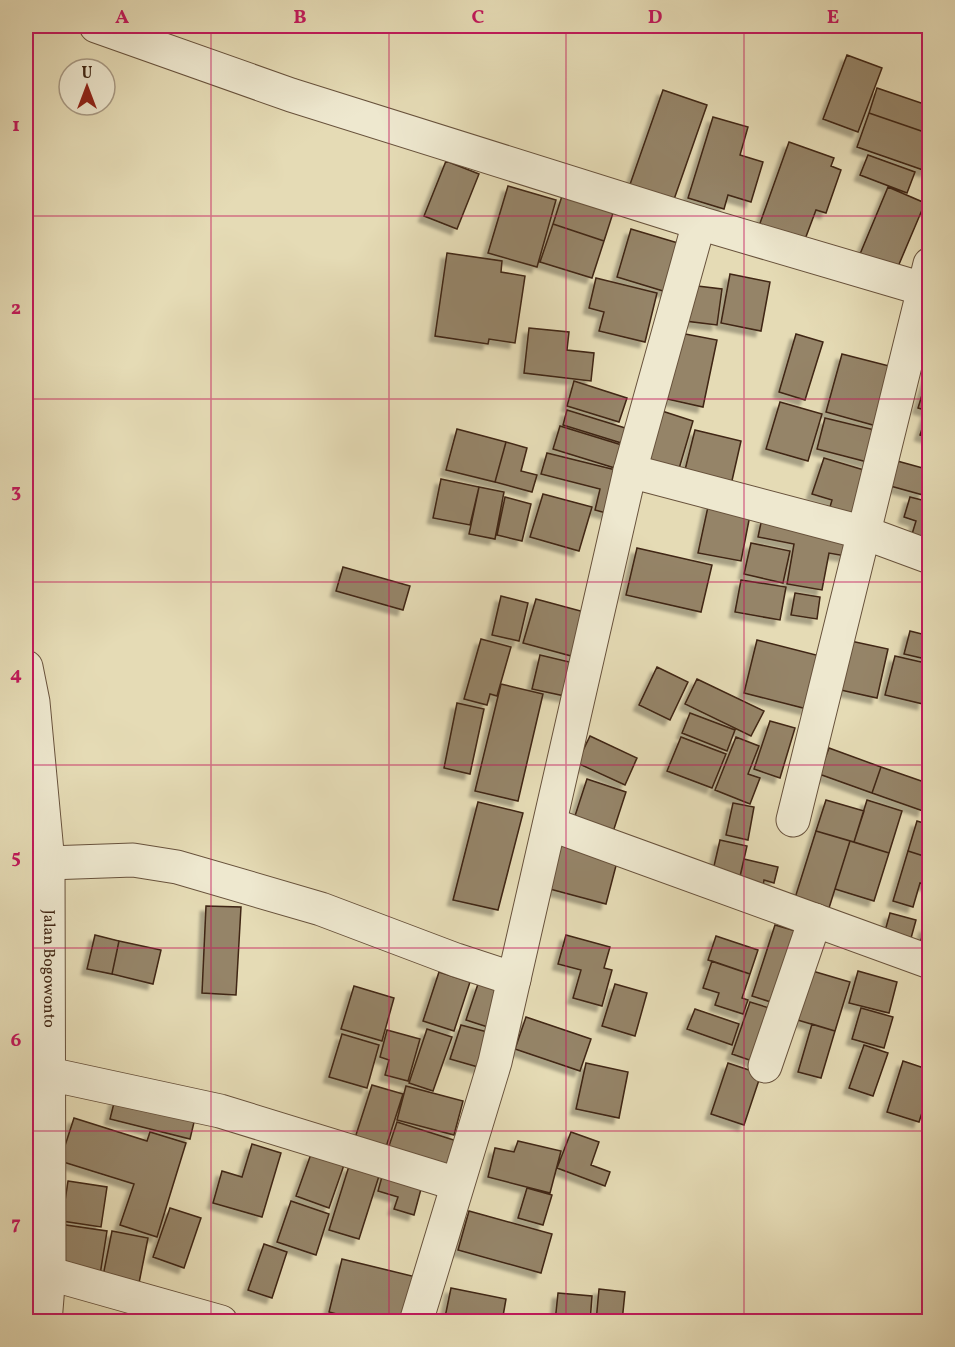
<svg xmlns="http://www.w3.org/2000/svg" width="955" height="1347" viewBox="0 0 955 1347" font-family="Vollkorn,serif">
<style>
.building{fill:#958467;stroke:#3f2513;stroke-width:1.5;filter:url(#shadow)}
.lines{fill:none;stroke-linecap:round;stroke-linejoin:round}
.minor-casing{stroke:#68523c;stroke-width:35}
.minor{stroke:#eee8cf;stroke-width:33}
.grid{fill:none;stroke:#c2185b;stroke-width:1.5;stroke-opacity:0.55}
.labels{text-anchor:middle;dominant-baseline:central;stroke-width:4.5;stroke-linejoin:round;paint-order:stroke}
.street-label{font-size:16px;fill:#3f2513;stroke:#eee8cf}
.neatline{fill:none;stroke:#c2185b;stroke-width:2}
.grid-label{font-size:20px;text-anchor:middle;font-weight:bold;fill:#c2185b}
</style>
<defs>
<filter id="shadow"><feDropShadow dx="-5.5" dy="5.5" stdDeviation="1.5" flood-color="#0004"/></filter>
</defs>
<rect width="100%" height="100%" fill="#e5dbb5"/>
<filter id="stains"><feTurbulence type="fractalNoise" baseFrequency=".00333" numOctaves="4"/><feColorMatrix values="0 0 0 0 .2 0 0 0 0 .09 0 0 0 0 .02 0 0 0 .5 -.17"/></filter>
<radialGradient id="worn" r=".72"><stop offset=".6" stop-color="#630" stop-opacity="0"/><stop offset="1" stop-color="#630" stop-opacity=".3"/></radialGradient>
<path class="building" d="M847 55 882 68 858 132 823 119Z
M877 88 930 106V134L869 113Z
M663 90 707 105 671 208 627 193Z
M869 113 930 134V162L926 171 857 147Z
M713 117 748 127 740 155 763 162 751 202 728 195 724 209 688 198Z
M789 142 834 158 831 166 841 170 826 213 816 210 804 242 759 226Z
M868 155 915 172 907 193 860 175Z
M446 161 479 174 457 229 424 216Z
M508 186 556 200 537 267 488 253Z
M888 187 925 203 897 269 860 254Z
M562 196 613 213 604 241 553 224Z
M553 224 604 241 592 278 540 262Z
M631 229 688 246 673 294 617 277Z
M447 253 502 261 501 272 525 276 515 343 489 339 488 344 435 336Z
M730 274 770 282 761 331 721 323Z
M596 278 657 293 645 342 599 331 604 312 589 308Z
M689 285 722 289 717 325 685 321Z
M529 328 569 332 567 350 594 353 591 381 524 373Z
M680 333 717 340 703 407 667 399Z
M796 334 823 342 805 400 779 392Z
M842 354 897 368 880 427 826 412Z
M930 369V438L920 435 928 411 918 408Z
M574 381 627 398 619 422 567 406Z
M780 402 822 414 808 461 766 449Z
M567 410 635 431 631 446 563 425Z
M662 411 693 421 676 479 644 470Z
M825 418 883 432 875 464 817 449Z
M560 426 625 446 618 469 553 449Z
M457 429 506 442 495 482 446 470Z
M695 430 741 441 731 485 684 474Z
M506 442 527 448 521 471 537 475 532 492 495 482Z
M547 453 628 473 617 516 595 510 600 489 541 474Z
M824 458 874 473 857 527 827 517 832 500 812 494Z
M890 459 930 470 923 495 883 484Z
M441 479 479 487 470 525 433 518Z
M479 487 504 492 495 539 469 534Z
M543 494 592 507 579 551 530 537Z
M505 497 531 504 522 541 497 535Z
M910 497 930 502V550L909 544 916 521 904 517Z
M709 502 751 510 741 561 698 553Z
M762 518 856 536 851 557 829 553 822 590 787 584 794 544 758 537Z
M751 543 790 551 783 583 744 574Z
M637 548 712 565 701 612 626 595Z
M343 567 410 586 403 610 336 591Z
M741 580 786 587 780 620 735 612Z
M795 593 820 597 817 619 791 615Z
M501 596 528 603 519 641 492 635Z
M536 599 588 613 575 657 523 643Z
M910 631 930 636V660L904 654Z
M481 639 511 647 497 696 490 694 487 705 464 699Z
M757 640 820 656 807 709 744 693Z
M846 640 888 649 877 698 836 689Z
M540 655 582 665 574 698 532 689Z
M895 656 930 664 923 704 885 695Z
M657 667 688 682 670 720 639 705Z
M697 679 764 711 751 736 685 704Z
M501 684 543 694 518 801 475 791Z
M457 703 484 709 470 774 444 768Z
M690 713 735 730 727 751 682 733Z
M770 721 795 728 780 778 754 769Z
M590 736 637 758 625 785 577 763Z
M681 737 726 754 712 788 667 771Z
M736 737 759 746 748 774 760 778 750 804 715 790Z
M829 748 881 767 872 793 819 774Z
M881 767 930 784 923 811 872 793Z
M587 779 626 792 612 835 573 822Z
M826 800 864 811 854 842 816 831Z
M867 800 902 811 889 853 854 842Z
M478 802 523 813 498 910 453 900Z
M733 803 754 807 748 840 726 835Z
M917 821 930 825V858L908 851Z
M816 831 850 841 829 908 795 898Z
M720 840 747 846 738 885 711 879Z
M850 841 889 853 874 901 835 889Z
M557 843 618 858 606 904 546 888Z
M908 851 930 858V886L920 883 913 907 893 901Z
M744 859 778 867 774 883 764 880 763 887 737 890Z
M206 906 241 907 236 995 202 993Z
M890 913 916 920 908 949 882 942Z
M775 925 806 934 783 1006 752 996Z
M925 927 930 929V957L917 953Z
M95 935 119 941 112 974 87 969Z
M566 935 610 947 604 968 612 970 602 1006 573 998 581 970 558 964Z
M716 936 758 950 750 974 708 960Z
M119 941 161 950 153 984 112 974Z
M712 961 750 974 742 998 748 1000 743 1014 715 1005 719 993 703 988Z
M809 970 850 982 835 1031 794 1019Z
M858 971 897 982 889 1013 849 1003Z
M439 972 470 982 454 1031 423 1021Z
M478 984 508 993 497 1030 466 1020Z
M615 984 647 993 635 1036 602 1026Z
M354 986 394 998 382 1041 341 1029Z
M750 1002 779 1011 761 1064 732 1054Z
M861 1008 893 1017 884 1048 852 1039Z
M695 1009 739 1024 732 1045 687 1029Z
M526 1017 591 1039 580 1071 515 1049Z
M812 1024 835 1031 821 1078 798 1072Z
M461 1025 495 1034 485 1069 450 1059Z
M427 1029 452 1037 433 1091 409 1083Z
M387 1030 420 1039 408 1081 385 1075 389 1060 380 1057Z
M342 1034 379 1045 367 1088 329 1077Z
M864 1045 888 1053 873 1096 849 1088Z
M903 1061 930 1070V1088L919 1122 887 1112Z
M586 1063 628 1072 619 1118 576 1109Z
M728 1063 761 1074 744 1125 711 1114Z
M372 1085 403 1094 386 1147 355 1138Z
M406 1086 463 1101 454 1135 397 1120Z
M115 1099 195 1118 190 1139 110 1119Z
M74 1118 147 1141 150 1132 186 1143 157 1237 120 1225 134 1184 60 1161Z
M397 1122 460 1142 450 1175 386 1155Z
M571 1132 599 1142 591 1165 610 1172 605 1186 557 1168Z
M518 1141 561 1151 550 1193 488 1177 495 1148 514 1152Z
M252 1144 281 1153 262 1217 213 1203 222 1171 242 1177Z
M311 1154 344 1165 329 1208 296 1196Z
M349 1166 379 1176 359 1239 329 1230Z
M385 1166 424 1178 414 1215 394 1209 398 1197 378 1191Z
M68 1181 107 1187 101 1227 62 1221Z
M527 1188 552 1195 543 1225 518 1218Z
M291 1201 329 1214 316 1255 277 1242Z
M170 1208 201 1218 184 1268 153 1257Z
M469 1211 552 1234 541 1273 458 1250Z
M59 1224 107 1231 100 1275 52 1267Z
M112 1231 148 1238 139 1283 103 1276Z
M264 1244 287 1252 272 1298 248 1290Z
M342 1259 416 1277 405 1322 376 1317 375 1322H367L329 1312Z
M451 1288 506 1299 502 1322H444Z
M599 1289 625 1292 622 1322H596Z
M558 1293 592 1296 590 1322H555Z"/>
<g class="lines">
<defs>
<g id="minor">
<path d="M96 26 291 95 699 223 923 289"/>
<path d="M630 471 865 533 930 557"/>
<path id="s1" d="M26 667 33 702 48 863 49 1273 45 1322"/>
<path d="M793 820 930 264"/>
<path d="M550 824 930 962"/>
<path d="M48 863 133 860 177 867 321 909 456 960 514 979"/>
<path d="M765 1066 815 920"/>
<path d="M49 1074 220 1111 457 1184"/>
<path d="M26 1267 221 1322"/>
<path d="M416 1322 495 1062 630 471 699 223"/>
</g>
</defs>
<use href="#minor" class="minor-casing"/>
<use href="#minor" class="minor"/>
</g>
<path class="grid" d="M211 26V1322M389 26V1322M566 26V1322M744 26V1322M26 216H930M26 399H930M26 582H930M26 765H930M26 948H930M26 1131H930"/>
<g class="labels">
<g class="street-label">
<text stroke="none"><textPath href="#s1" startOffset="303">Jalan Bogowonto</textPath></text>
</g>
</g>
<rect width="955" height="1347" fill="none" stroke="#e5dbb5" stroke-width="66"/>
<g transform="translate(87 87)"><circle r="28" fill="#eee8cf" stroke="#a89a84" stroke-width="1.5"/>
<path d="M0-4.5L10 22L0 15L-10 22Z" fill="#8f2418"/>
<text y="-9" font-size="16" font-weight="bold" text-anchor="middle" fill="#3f2513">U</text>
</g>
<rect x="33" y="33" width="889" height="1281" class="neatline"/>
<g class="grid-label">
<text x="122" y="23">A</text>
<text x="300" y="23">B</text>
<text x="478" y="23">C</text>
<text x="655" y="23">D</text>
<text x="833" y="23">E</text>
<text x="16" y="131">1</text>
<text x="16" y="314">2</text>
<text x="16" y="497">3</text>
<text x="16" y="680">4</text>
<text x="16" y="863">5</text>
<text x="16" y="1046">6</text>
<text x="16" y="1229">7</text>
</g>
<rect width="100%" height="100%" filter="url(#stains)"/>
<rect width="100%" height="100%" fill="url(#worn)"/>
</svg>
